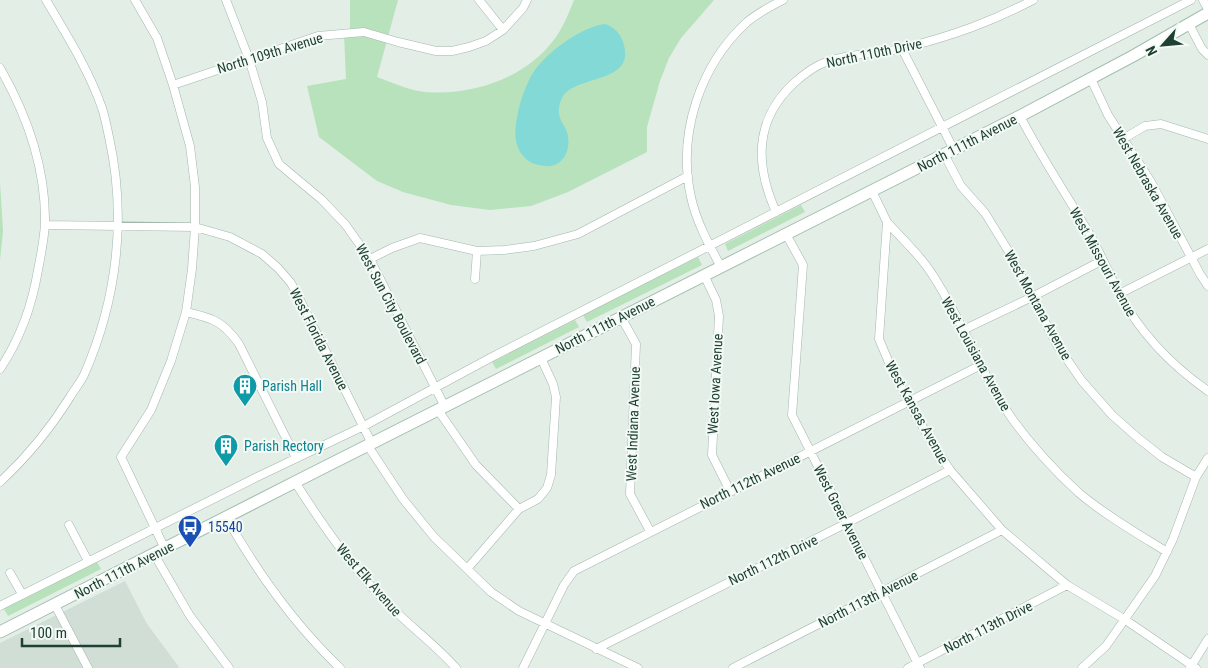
<svg xmlns="http://www.w3.org/2000/svg" width="1208" height="668" viewBox="0 0 1208 668" font-family="'Roboto Condensed',sans-serif">
<style>
.built{fill:#d0ded5}
.green{fill:#b8e2bb}
.water{fill:#83d9d6}
.lines{fill:none;stroke-linecap:round;stroke-linejoin:round}
.street-casing{stroke:#a4b7ac;stroke-width:9}
.secondary-casing{stroke:#a2beaf;stroke-width:13}
.street{stroke:#fff;stroke-width:8}
.secondary{stroke:#fff;stroke-width:11}
.labels{text-anchor:middle;dominant-baseline:central;stroke-width:4;stroke-linejoin:round;paint-order:stroke}
.street-label{font-size:14px;fill:#1f4132;stroke:#f3faf5}
.culture-label{font-size:14px;fill:#0d838f;stroke:#f3faf5;text-anchor:start}
.transit-label{font-size:14px;fill:#164399;stroke:#f3faf5;text-anchor:start}
</style>
<rect width="100%" height="100%" fill="#e2eee6"/>
<path class="built" d="M125 581 147 624 179 667 178 668H0V643Z"/>
<path class="green" d="M350 0H398L377 77C393 83 408 90 425 92 471 96 524 79 553 41 562 30 569 13 574 0H714L681 38 669 58 660 81 647 127V152L568 192 531 206 490 210 451 205 403 192 377 181 319 137 307 86 346 79 344 34 350 33Z
M0 182 3 231 0 260Z
M801 205 805 212 728 251 725 244Z
M698 257 702 265 587 322 583 315Z
M575 320 579 327 496 369 492 362Z
M97 562 101 569 8 616 4 609Z"/>
<path class="water" d="M605 24C614 27 620 33 623 42 637 84 579 74 563 96 560 101 558 109 559 114 560 121 565 126 567 132 572 148 564 168 545 166 537 165 529 163 524 157 514 146 514 132 517 118 519 105 524 90 530 78 541 56 580 27 605 24Z"/>
<g class="lines">
<defs>
<path id="street" d="M135 0 157 38 173 85 190 146 195 187V227L192 269 186 312 171 361 151 410 121 457 165 549
M226 0 249 59 262 102 267 138 279 164 321 199 345 224 370 259 445 407
M479 0 503 30
M1203 0 1208 9
M1189 24 1202 49 1208 55
M902 49 954 150
M0 68C27 115 46 169 45 224 44 239 41 255 38 270 32 306 20 339 0 369
M1091 79 1108 115 1151 182 1200 274 1208 286
M173 85 318 36 364 32 398 42 436 51H452L469 47 486 41 503 30 523 8 527 0
M1020 116C1041 157 1067 195 1090 235 1101 254 1109 274 1119 293 1140 333 1171 365 1208 391
M1123 139 1145 126 1161 124 1208 139
M944 154 961 186 985 213 1009 252 1057 345 1082 381 1112 415 1138 438 1162 457 1196 477
M872 191 887 222 879 339 890 365 908 401 928 436 950 470 1002 530 1067 585 1124 619 1196 668
M776 212C755 165 754 120 794 83 803 75 814 66 826 62 852 52 882 55 908 47 954 35 991 22 1033 0
M887 222C901 238 918 253 930 271 962 318 980 373 1013 420 1032 446 1055 471 1079 493 1105 515 1138 534 1167 552
M45 225 195 227 230 237 262 254 278 268 291 283 300 300 372 444
M786 234 803 265 792 415 920 668
M370 259 392 248 420 238 477 251 504 250 534 246 578 234 688 176
M721 267C709 245 696 221 691 197 677 134 700 65 747 22 758 13 771 6 783 0
M704 275 716 300 719 316 712 455 730 491
M475 279 477 251
M1119 294 1208 249
M186 312C212 318 223 321 239 344L296 458
M621 317 636 344 630 494 650 531
M963 330 1032 297 1103 260
M438 410 476 465 519 509
M368 446 403 499 434 537 491 592 519 611 638 668
M0 482C27 457 50 429 70 397 74 390 80 383 84 375 117 300 127 218 109 137 107 128 105 117 102 108 89 70 66 34 46 0
M295 482C321 523 351 567 386 602 408 625 435 644 456 668
M226 517C257 572 294 624 340 668
M69 525 88 561
M154 554 190 616 229 668
M467 569 519 509 538 499 547 488 551 475 556 397 553 384 541 358
M10 573 22 594
M55 605 88 668
M0 606 257 477 364 426 492 357 1191 0
M596 649 847 523 950 470
M523 668 564 585 574 571 981 365
M733 668 1002 530
M908 668 1067 585
M1082 668 1106 646 1155 576 1173 539 1196 477 1208 458
M1190 668 1208 639"/>
<path id="secondary" d="M0 632 299 480 1020 116 1133 56 1208 13"/>
</defs>
<use href="#street" class="street-casing"/>
<use href="#secondary" class="secondary-casing"/>
<use href="#street" class="street"/>
<use href="#secondary" class="secondary"/>
</g>
<defs>
<symbol id="building-pin" viewBox="-11 -11 22 30"><path d="M0 17L-7.5 6A9.5 9.5 0 1 1 7.5 6Z" fill="#0f9aa8" stroke="#f3faf5"/><path d="M-4-6H4V6H1V3H-1V6H-4ZM-2.5-4.3h1.7v1.8h-1.7ZM.8-4.3h1.7v1.8H.8ZM-2.5-1h1.7V.8h-1.7ZM.8-1h1.7V.8H.8Z" fill="#fff"/></symbol>
<symbol id="bus-pin" viewBox="-11 -11 22 30"><path d="M0 17L-7.5 6A9.5 9.5 0 1 1 7.5 6Z" fill="#1a4fb4" stroke="#f3faf5"/><path d="M-5-6H5V4H4V6H2V4H-2V6H-4V4H-5ZM-3.5-4V0h7V-4ZM-3.5 1.2v1.5H-2V1.2ZM2 1.2v1.5H3.5V1.2Z" fill="#fff"/></symbol>
</defs>
<g fill-rule="evenodd">
<use href="#building-pin" x="231" y="372" width="28" height="38"/>
<use href="#building-pin" x="212" y="432" width="28" height="38"/>
<use href="#bus-pin" x="176" y="513" width="28" height="38"/>
</g>
<g class="labels">
<g class="street-label">
<text transform="translate(270 53) rotate(-17)">North 109th Avenue</text>
<text transform="translate(874 53) rotate(-12)">North 110th Drive</text>
<text transform="translate(967 143) rotate(-27)">North 111th Avenue</text>
<text transform="translate(1148 183) rotate(60)">West Nebraska Avenue</text>
<text transform="translate(1103 262) rotate(61)">West Missouri Avenue</text>
<text transform="translate(391 304) rotate(62)">West Sun City Boulevard</text>
<text transform="translate(1038 305) rotate(61)">West Montana Avenue</text>
<text transform="translate(605 325) rotate(-27)">North 111th Avenue</text>
<text transform="translate(319 339) rotate(63)">West Florida Avenue</text>
<text transform="translate(976 354) rotate(61)">West Louisiana Avenue</text>
<text transform="translate(715 384) rotate(-87)">West Iowa Avenue</text>
<text transform="translate(917 412) rotate(61)">West Kansas Avenue</text>
<text transform="translate(633 424) rotate(-88)">West Indiana Avenue</text>
<text transform="translate(750 481) rotate(-26)">North 112th Avenue</text>
<text transform="translate(841 512) rotate(63)">West Greer Avenue</text>
<text transform="translate(773 560) rotate(-26)">North 112th Drive</text>
<text transform="translate(124 570) rotate(-27)">North 111th Avenue</text>
<text transform="translate(369 580) rotate(49)">West Elk Avenue</text>
<text transform="translate(868 599) rotate(-27)">North 113th Avenue</text>
<text transform="translate(988 627) rotate(-27)">North 113th Drive</text>
</g>
<g class="culture-label">
<text x="262" y="386">Parish Hall</text>
<text x="244" y="446">Parish Rectory</text>
</g>
<g class="transit-label">
<text x="208" y="527">15540</text>
</g>
</g>
<g transform="translate(1163 45) rotate(243)" stroke="#f3faf5" stroke-width="4" paint-order="stroke">
<path d="M0-4L9 19L0 12L-9 19Z" fill="#1f4132"/>
<text y="-8" font-size="14" font-weight="bold" text-anchor="middle" fill="#1f4132">N</text>
</g>
<path d="M22 638v8h98v-8" fill="none" stroke="#1f4132" stroke-width="2.5"/>
<text x="30" y="638" font-size="15" fill="#1f4132" stroke="#f3faf5" stroke-width="4" paint-order="stroke">100 m</text>
</svg>
